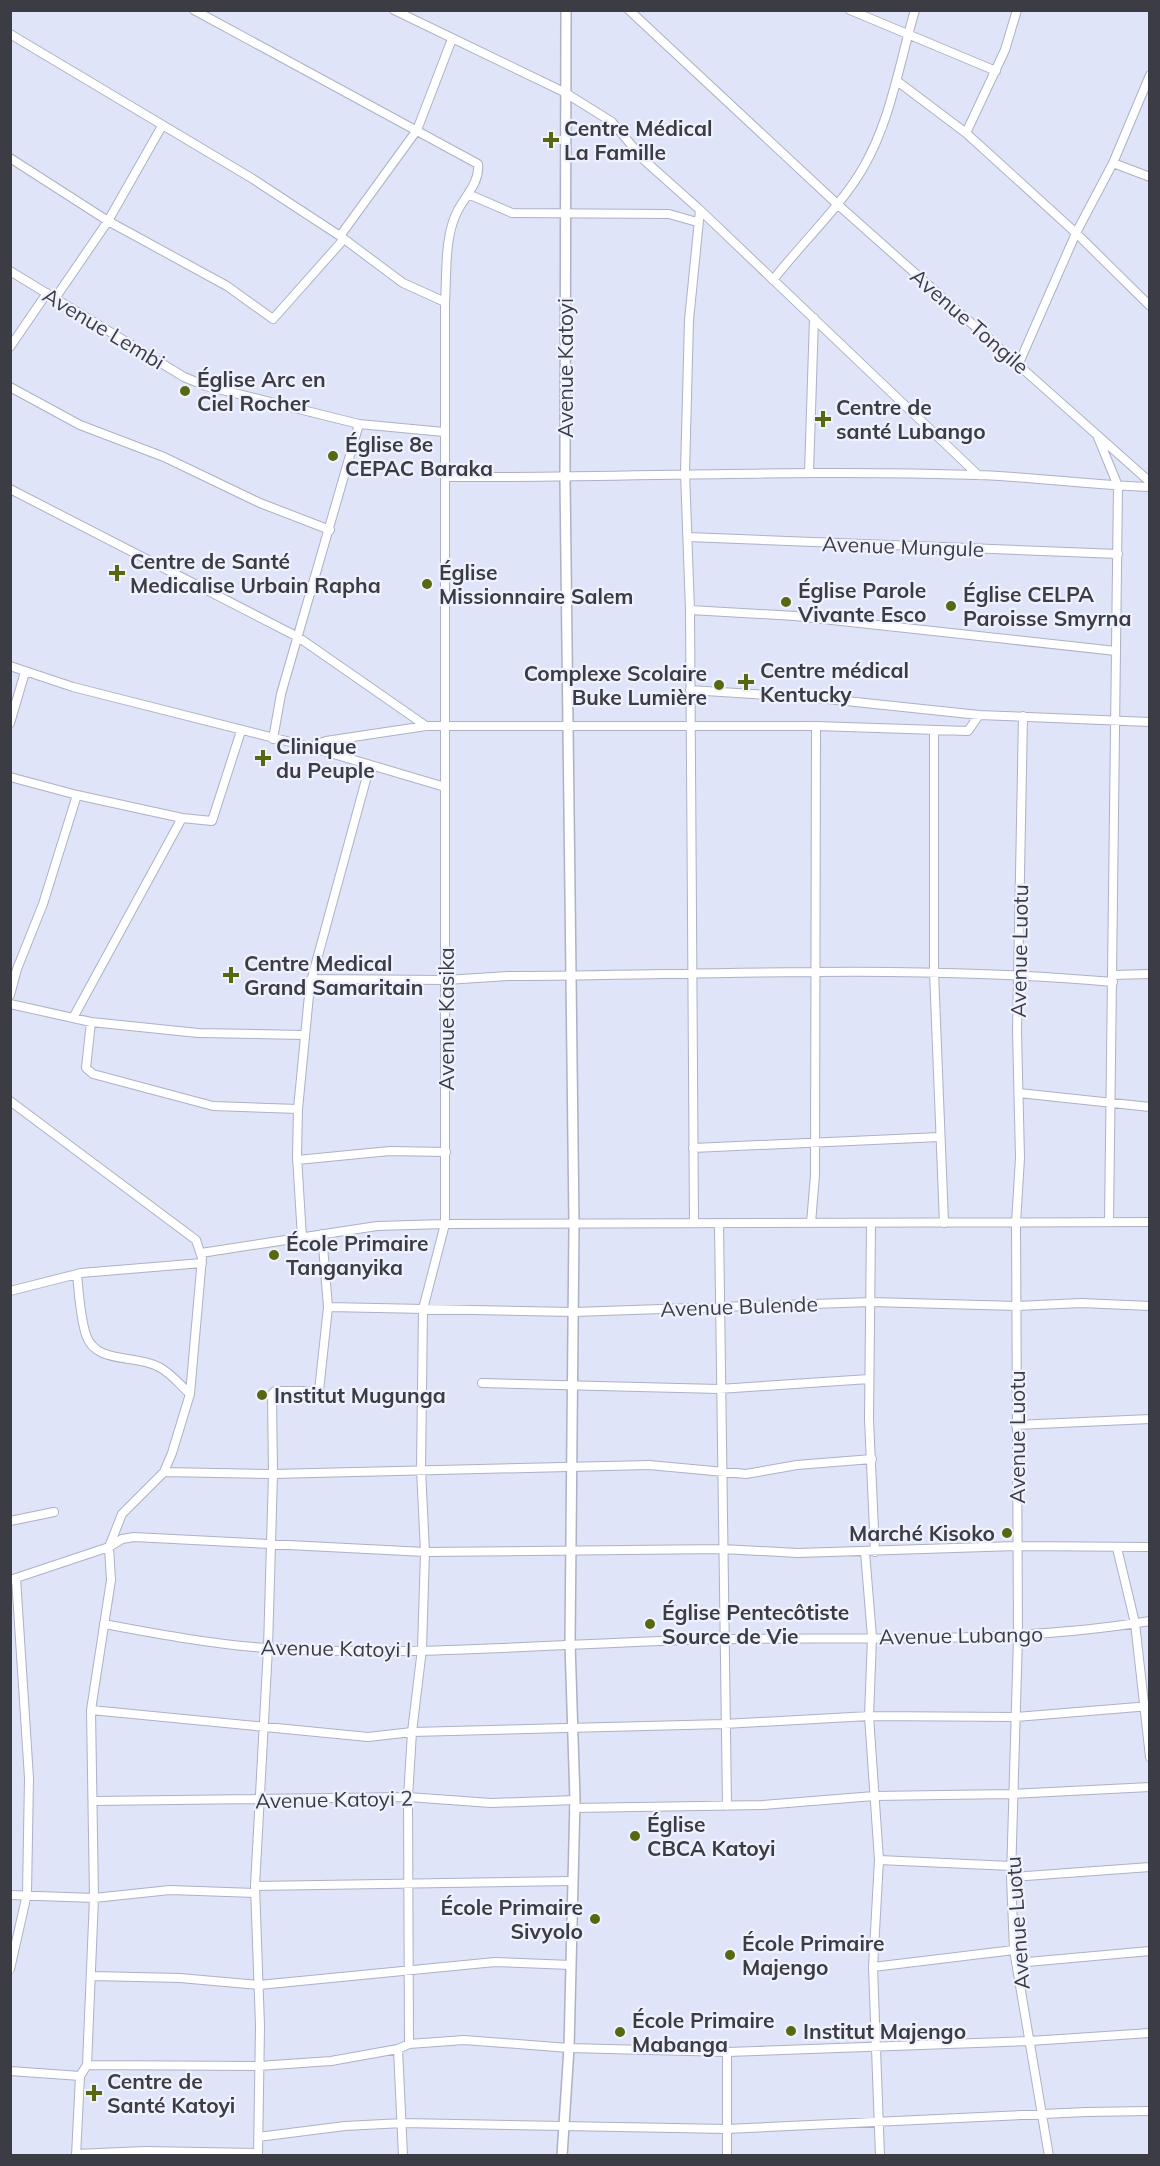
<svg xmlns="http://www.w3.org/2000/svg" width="1160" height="2166" viewBox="0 0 1160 2166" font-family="Mulish,sans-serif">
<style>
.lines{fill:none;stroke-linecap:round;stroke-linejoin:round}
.minor-casing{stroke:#acb1c4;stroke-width:10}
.tertiary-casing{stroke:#acb1c4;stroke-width:12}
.minor{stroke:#fff;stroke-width:8}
.tertiary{stroke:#fff;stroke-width:9}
.poi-dot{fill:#586811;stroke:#eff2fe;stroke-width:2}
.labels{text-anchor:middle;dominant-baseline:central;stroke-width:4.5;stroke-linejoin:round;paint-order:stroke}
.poi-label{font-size:21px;font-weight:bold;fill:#3b3c44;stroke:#eff2fe;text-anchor:start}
.street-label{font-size:21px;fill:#3b3c44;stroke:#eff2fe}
</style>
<rect width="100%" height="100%" fill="#e0e4f9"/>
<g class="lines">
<defs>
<path id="minor" d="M194 10 478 164C480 182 466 195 458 210 444 236 447 273 445 302V1224L423 1309 421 1469 425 1552 422 1649 412 1732 408 1797 409 2044
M394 10 564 92 612 122 644 160 700 210 978 475
M629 10 836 203 1150 482
M850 10 996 71
M10 34 253 179 340 236 403 283 445 302
M897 81 966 133 1076 233 1150 306
M966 133 1005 50 1017 10
M10 158 108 221 227 286 273 319 344 239
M1113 163 1150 177
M468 194 512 213 669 214 697 222
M340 236 417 130 452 39
M10 271 184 377 206 386 359 424 444 432
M773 280C800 245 842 205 863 168 891 120 899 64 915 10
M56 297 108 221 162 126
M10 347 47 293
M1019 363 1076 233 1113 163 1150 75
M10 387 80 425 164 457 260 503 330 530
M1097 435 1118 486 1109 1222
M809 473 814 318
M445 477C622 478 800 469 977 475 1035 477 1092 485 1150 487
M10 489 298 637 426 726
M688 537 1118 554
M690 610 795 616 1116 651
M10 666 73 687 310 747 445 787
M690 690 827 699 979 715 1150 722
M1023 716 1017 1032 1020 1158 1016 1223 1018 1637 1011 1877 1014 1950 1049 2156
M10 723 25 672
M934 731V972L944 1223
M273 739 281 694 359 424
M310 747 326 741 426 726H816L968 731 979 715
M10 777 77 795 182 818 212 821 241 731
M1113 975 1150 974
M311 979 446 980 508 976C710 975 912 964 1113 982
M10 995 17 969 43 904 77 795
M10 1004 91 1022 198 1033 304 1035
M73 1018 182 818
M91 1022 86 1068 93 1074 213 1106 298 1109
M1019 1093 1150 1107
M10 1101 196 1240 202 1258 190 1394 172 1453 164 1472 122 1514 109 1547 111 1580 91 1710 94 1898 87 2065 80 2076 76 2156
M693 1148 940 1137
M297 1160 390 1151 446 1152
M694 1223 690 610 685 472 689 320 700 210
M811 1223 815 1175 816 726
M719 1224 727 1806
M871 1225 869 1419 875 1552
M302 1238 297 1156 298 1109 310 985 370 765
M201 1253 377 1226 445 1224 1150 1222
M77 1274C79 1294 80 1316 86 1335 96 1365 136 1354 159 1367 171 1373 180 1385 190 1394
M10 1291 81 1273 202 1263
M328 1307 574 1312 871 1302 1017 1306 1081 1303 1150 1306
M482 1383 719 1389 869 1379
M1016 1425 1150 1419
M164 1472 273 1474 649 1465 746 1474 797 1465 872 1459
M10 1521 54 1512
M1117 1548 1135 1623 1150 1757
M865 1552 872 1637 869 1716 879 1860 873 1967 880 2156
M10 1580 109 1547 122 1539 134 1537 425 1552 722 1549 798 1553 1017 1546 1150 1547
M104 1624C158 1634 211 1644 265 1648 415 1658 573 1642 724 1639 866 1637 1009 1644 1150 1621
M91 1710 368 1737 412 1732 724 1724 869 1716 1016 1717 1150 1706
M93 1801 408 1797 491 1803 575 1800
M574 1808 763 1805 874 1796 1012 1794 1150 1787
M879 1860 1011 1866
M1011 1877 1150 1867
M255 1886 573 1881
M10 1895 94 1898 170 1890 255 1893
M1016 1963 1150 1951
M873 1967 1014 1950
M10 1969 27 1894 29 1778 16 1578
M92 1976 180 1978 259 1985 495 1962 571 1965
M398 2049 403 2156
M727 2052V2156
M87 2065 259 2066 331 2061 398 2049 409 2044 464 2040 569 2048 727 2052 1030 2041 1150 2033
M10 2071 80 2076
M258 2137 345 2126 403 2123 727 2129 1086 2112 1150 2111
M76 2154 145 2151 258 2153
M258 2156 260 2026 255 1886 268 1648 273 1474 272 1394 275 1391H319L328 1307 322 1234"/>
<path id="tertiary" d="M562 2156 569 2048 575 1800 570 1643 574 1225 565 478 566 10"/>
</defs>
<use href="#minor" class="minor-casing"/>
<use href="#tertiary" class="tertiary-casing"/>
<use href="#minor" class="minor"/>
<use href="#tertiary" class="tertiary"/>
</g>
<g class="poi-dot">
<path d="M548 131h6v6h6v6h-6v6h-6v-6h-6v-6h6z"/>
<circle cx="185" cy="391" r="6"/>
<path d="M820 410h6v6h6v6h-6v6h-6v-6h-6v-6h6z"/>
<circle cx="333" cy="456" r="6"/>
<path d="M114 564h6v6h6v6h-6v6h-6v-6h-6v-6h6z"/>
<circle cx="427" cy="584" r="6"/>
<circle cx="786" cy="602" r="6"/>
<circle cx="951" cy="606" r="6"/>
<path d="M743 673h6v6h6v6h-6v6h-6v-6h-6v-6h6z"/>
<circle cx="719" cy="685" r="6"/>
<path d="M260 749h6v6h6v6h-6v6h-6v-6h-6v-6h6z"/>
<path d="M228 966h6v6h6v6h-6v6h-6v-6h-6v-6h6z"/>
<circle cx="274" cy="1255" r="6"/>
<circle cx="262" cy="1395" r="6"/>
<circle cx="1007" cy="1533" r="6"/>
<circle cx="650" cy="1624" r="6"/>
<circle cx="635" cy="1836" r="6"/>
<circle cx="595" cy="1919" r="6"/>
<circle cx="730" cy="1955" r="6"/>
<circle cx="791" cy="2031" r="6"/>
<circle cx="620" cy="2032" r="6"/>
<path d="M91 2084h6v6h6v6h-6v6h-6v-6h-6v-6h6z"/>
</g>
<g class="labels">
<g class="poi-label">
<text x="564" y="128">Centre Médical<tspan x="564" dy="24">La Famille</tspan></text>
<text x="197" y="379">Église Arc en<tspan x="197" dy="24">Ciel Rocher</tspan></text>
<text x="836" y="407">Centre de<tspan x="836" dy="24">santé Lubango</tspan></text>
<text x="345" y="444">Église 8e<tspan x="345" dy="24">CEPAC Baraka</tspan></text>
<text x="130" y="561">Centre de Santé<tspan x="130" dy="24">Medicalise Urbain Rapha</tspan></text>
<text x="439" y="572">Église<tspan x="439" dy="24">Missionnaire Salem</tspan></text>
<text x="798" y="590">Église Parole<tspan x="798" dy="24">Vivante Esco</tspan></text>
<text x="963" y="594">Église CELPA<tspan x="963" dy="24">Paroisse Smyrna</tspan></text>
<text x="760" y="670">Centre médical<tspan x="760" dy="24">Kentucky</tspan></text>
<text x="707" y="673" text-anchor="end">Complexe Scolaire<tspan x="707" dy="24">Buke Lumière</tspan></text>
<text x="276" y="746">Clinique<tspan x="276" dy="24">du Peuple</tspan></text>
<text x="244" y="963">Centre Medical<tspan x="244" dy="24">Grand Samaritain</tspan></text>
<text x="286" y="1243">École Primaire<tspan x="286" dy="24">Tanganyika</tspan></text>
<text x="274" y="1395">Institut Mugunga</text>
<text x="995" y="1533" text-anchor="end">Marché Kisoko</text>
<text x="662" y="1612">Église Pentecôtiste<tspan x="662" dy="24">Source de Vie</tspan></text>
<text x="647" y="1824">Église<tspan x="647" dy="24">CBCA Katoyi</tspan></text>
<text x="583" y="1907" text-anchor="end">École Primaire<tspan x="583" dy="24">Sivyolo</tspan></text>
<text x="742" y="1943">École Primaire<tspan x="742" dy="24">Majengo</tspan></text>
<text x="632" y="2020">École Primaire<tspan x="632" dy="24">Mabanga</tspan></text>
<text x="803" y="2031">Institut Majengo</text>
<text x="107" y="2081">Centre de<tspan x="107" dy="24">Santé Katoyi</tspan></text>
</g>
<g class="street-label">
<text transform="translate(970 321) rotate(41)">Avenue Tongile</text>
<text transform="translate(104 328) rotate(31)">Avenue Lembi</text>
<text transform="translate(565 368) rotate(-90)">Avenue Katoyi</text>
<text transform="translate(903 546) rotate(2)">Avenue Mungule</text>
<text transform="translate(1019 951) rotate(-89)">Avenue Luotu</text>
<text transform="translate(446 1019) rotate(-90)">Avenue Kasika</text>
<text transform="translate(739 1306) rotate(-2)">Avenue Bulende</text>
<text transform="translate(1017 1437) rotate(-90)">Avenue Luotu</text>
<text transform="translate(961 1635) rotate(-1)">Avenue Lubango</text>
<text transform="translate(336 1648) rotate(1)">Avenue Katoyi I</text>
<text transform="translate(334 1799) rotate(-1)">Avenue Katoyi 2</text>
<text transform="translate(1017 1923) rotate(-94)">Avenue Luotu</text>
</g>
</g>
<rect width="1160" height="2166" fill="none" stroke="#3b3c44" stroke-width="24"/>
</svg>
